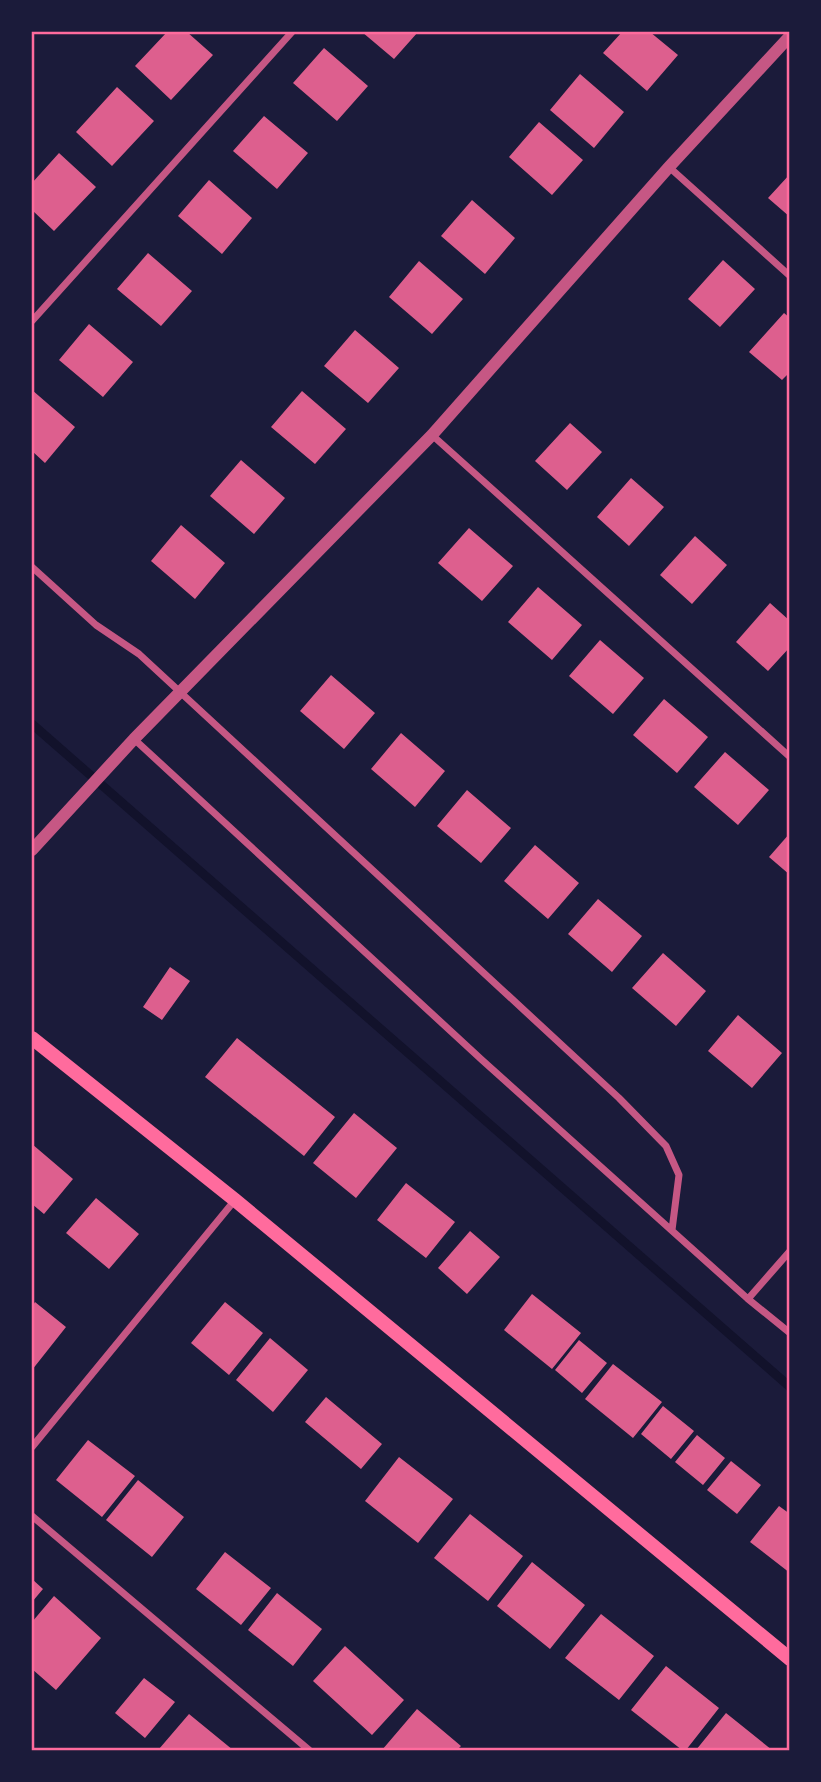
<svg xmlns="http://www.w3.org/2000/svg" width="821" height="1782" viewBox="0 0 821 1782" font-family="Arial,sans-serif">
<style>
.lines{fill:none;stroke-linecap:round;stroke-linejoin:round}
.stream{stroke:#12122b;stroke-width:9}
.building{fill:#dd5f8e}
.minor{stroke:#c65784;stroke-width:7}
.tertiary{stroke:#c65784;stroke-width:12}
.secondary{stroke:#ff6b9d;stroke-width:14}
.neatline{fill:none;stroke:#ff6b9d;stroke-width:2.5}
</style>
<rect width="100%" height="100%" fill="#1b1b3a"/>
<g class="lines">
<path class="stream" d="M32 724 790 1387"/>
</g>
<path class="building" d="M167 32H187L213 55 171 100 135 66Z
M362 32H418L394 59Z
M622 32H650L678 55 647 91 603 53Z
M324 48 368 86 337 121 293 83Z
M580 74 624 112 594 148 550 110Z
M117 87 154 121 112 166 76 132Z
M264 116 308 153 277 189 233 151Z
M539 122 583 160 552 195 509 157Z
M59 153 96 187 54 231 32 210V183Z
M790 174V217L768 198Z
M209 180 252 218 222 254 178 216Z
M472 200 515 238 485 274 441 236Z
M148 253 192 291 161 326 117 289Z
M723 260 755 289 720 327 688 299Z
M419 261 463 299 432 334 389 297Z
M784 313 790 318V372L782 380 749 352Z
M89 324 133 362 103 397 59 360Z
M355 330 399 368 368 403 324 366Z
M32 390 75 427 45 463 32 451Z
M302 391 346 429 315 464 271 427Z
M570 423 602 452 567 490 535 461Z
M241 460 285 498 254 534 210 496Z
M631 478 664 507 629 546 597 517Z
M181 525 225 563 195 599 151 561Z
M469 528 513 566 482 601 438 563Z
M695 536 727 565 692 604 660 575Z
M538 587 582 625 552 660 508 622Z
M770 603 790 621V647L768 671 736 642Z
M600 640 644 678 613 714 569 676Z
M331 675 375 713 344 749 300 711Z
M664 699 708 737 677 773 633 735Z
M401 733 445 771 415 807 371 769Z
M725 752 769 790 738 825 694 787Z
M467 790 511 828 481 863 437 826Z
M790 833V875L769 857Z
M535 845 579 883 548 919 504 881Z
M598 899 642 936 612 972 568 934Z
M663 953 706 991 676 1026 632 988Z
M170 967 190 981 162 1020 143 1007Z
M738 1015 782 1053 752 1088 708 1051Z
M237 1038 335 1117 304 1156 205 1077Z
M354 1113 397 1148 356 1198 313 1163Z
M32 1144 73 1179 44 1214 32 1204Z
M406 1183 455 1222 426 1258 377 1220Z
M96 1198 139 1234 109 1269 66 1233Z
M470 1231 500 1257 467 1294 438 1268Z
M532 1294 581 1333 552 1369 504 1330Z
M35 1302 66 1327 32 1370V1307Z
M225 1302 263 1333 229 1375 191 1343Z
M270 1338 308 1370 273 1412 236 1380Z
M579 1340 607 1363 582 1393 555 1370Z
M613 1364 662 1402 633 1438 585 1399Z
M326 1397 382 1444 361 1469 305 1422Z
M663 1406 694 1431 671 1459 641 1434Z
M697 1435 725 1458 703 1485 675 1462Z
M88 1440 135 1476 102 1517 56 1480Z
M399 1457 453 1499 418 1543 365 1501Z
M731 1461 761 1485 737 1514 707 1490Z
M138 1480 184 1517 152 1557 106 1520Z
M779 1506 790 1514V1573L750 1542Z
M470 1514 523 1556 488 1601 434 1558Z
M225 1552 271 1588 241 1625 196 1589Z
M532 1562 585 1605 550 1649 497 1606Z
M32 1579 43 1589 32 1602Z
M277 1593 322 1629 293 1666 248 1630Z
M54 1596 101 1638 56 1690 32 1669V1622Z
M601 1614 654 1656 619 1700 565 1658Z
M345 1646 404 1700 372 1735 313 1681Z
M666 1666 719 1708 686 1750H682L631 1710Z
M144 1678 175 1702 145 1738 115 1713Z
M417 1709 461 1746 457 1750H382Z
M726 1713 772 1750H696Z
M189 1714 233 1750H162L159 1749Z"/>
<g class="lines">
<path class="minor" d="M669 167 790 276
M32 321 292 32
M432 435 790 757
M32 567 96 625 139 654 619 1098 666 1146 679 1175 672 1230
M134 739 482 1060 748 1299 790 1333
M748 1299 790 1251
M32 1447 235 1200
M32 1516 309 1750"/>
<path class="tertiary" d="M32 850 134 739 432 435 669 167 790 36"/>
<path class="secondary" d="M32 1038 235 1200 790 1659"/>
</g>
<rect width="821" height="1782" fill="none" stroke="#1b1b3a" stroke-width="66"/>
<rect x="33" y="33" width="755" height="1716" class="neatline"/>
</svg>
